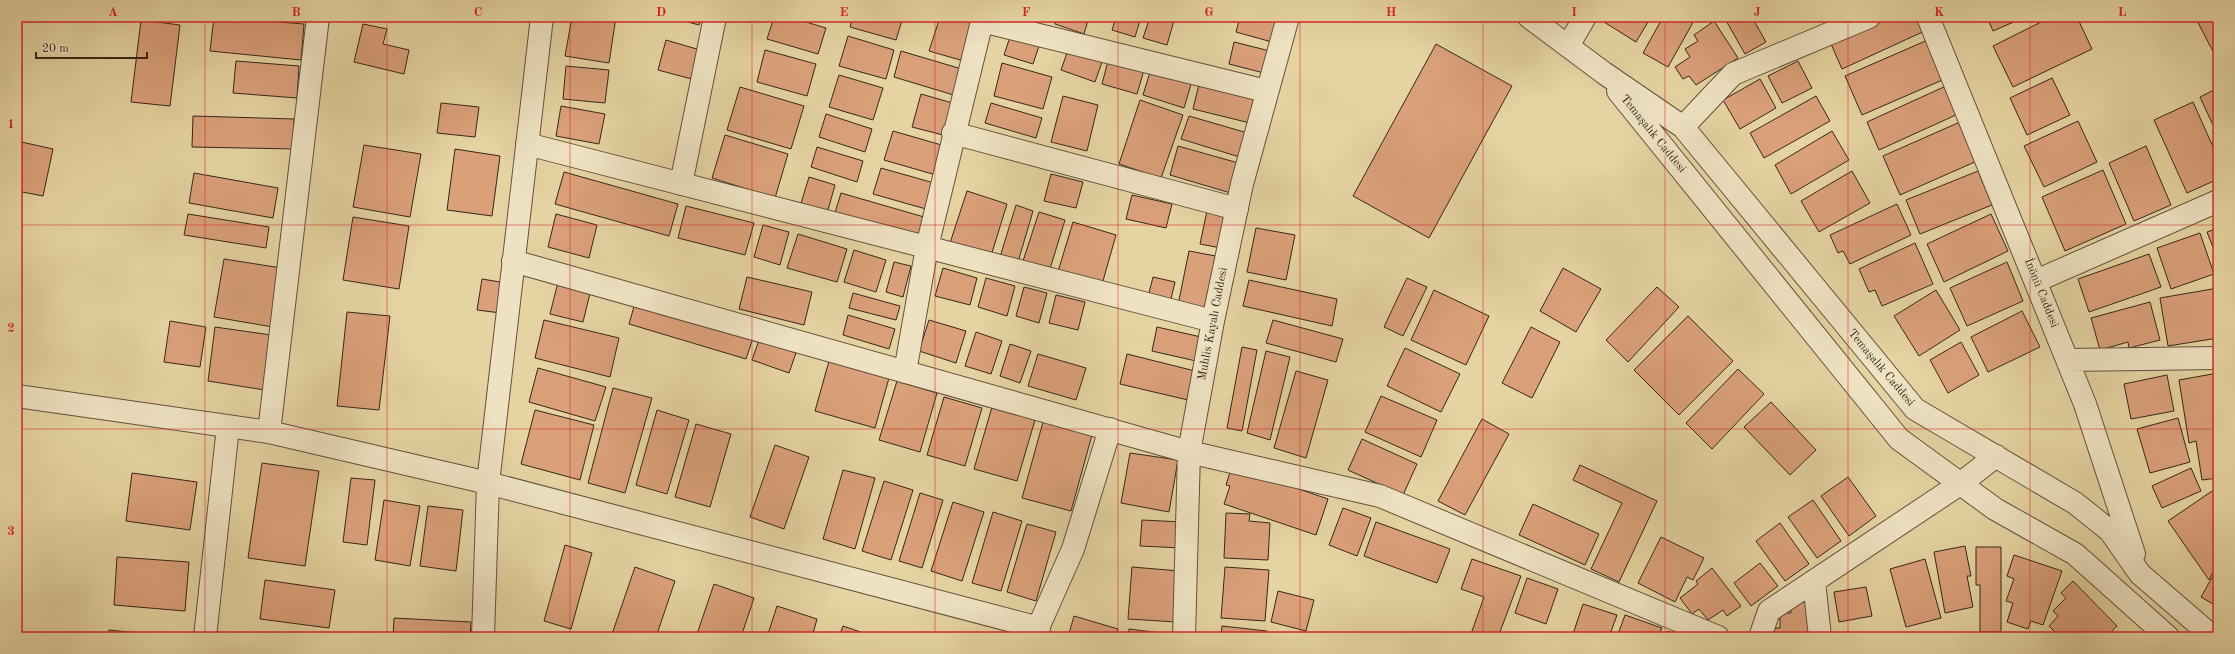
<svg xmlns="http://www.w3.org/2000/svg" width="2235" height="654" viewBox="0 0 2235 654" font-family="'Old Standard TT',serif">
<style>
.building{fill:#daa07a;stroke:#37261a}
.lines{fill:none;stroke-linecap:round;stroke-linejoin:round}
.minor-casing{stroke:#62513c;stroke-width:24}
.minor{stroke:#eee2c2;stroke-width:22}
.grid{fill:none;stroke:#d62828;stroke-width:1;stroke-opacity:0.55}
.labels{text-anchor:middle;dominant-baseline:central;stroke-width:3;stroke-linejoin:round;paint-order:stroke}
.street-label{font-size:12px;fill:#37261a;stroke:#eee2c2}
.neatline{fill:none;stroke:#d62828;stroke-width:1.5}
.grid-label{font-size:13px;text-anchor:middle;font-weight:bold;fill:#d62828}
</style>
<rect width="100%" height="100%" fill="#e5d3a1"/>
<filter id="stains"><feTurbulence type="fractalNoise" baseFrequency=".005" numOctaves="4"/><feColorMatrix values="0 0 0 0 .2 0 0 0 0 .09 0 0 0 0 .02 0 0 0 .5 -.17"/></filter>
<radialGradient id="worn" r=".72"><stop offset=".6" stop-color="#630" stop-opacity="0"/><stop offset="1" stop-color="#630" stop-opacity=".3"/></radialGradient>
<path class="building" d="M214 17 304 24 301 60 210 51Z
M510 17H528L527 21Z
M572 17H616L609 63 565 56Z
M669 17H701L699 25Z
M774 17H789L826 28 818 54 767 39Z
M853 17H903L896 40 850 27Z
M940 17H982L967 62 929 51Z
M1057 17H1089L1084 34 1055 24Z
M1116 17H1141L1135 37 1112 30Z
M1150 17H1175L1167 45 1143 38Z
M1240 17H1278L1272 42 1236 32Z
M1607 17H1651L1636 42 1604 22Z
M1663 17H1696L1668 67 1643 53Z
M1724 17H1752L1766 42 1745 54Z
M1889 17H1923L1929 29 1842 69 1831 44Z
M1987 17H2025L1993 31Z
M2051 17H2077L2092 49 2013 87 1993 46Z
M2195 17H2218V61Z
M141 20 180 25 170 106 131 102Z
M1714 21 1738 58 1696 85 1689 76 1683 79 1675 67 1690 57 1685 49 1698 41 1694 35Z
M363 24 387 29 383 44 409 50 404 74 354 62Z
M1011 34 1040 43 1033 64 1004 55Z
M848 36 894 50 886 79 839 66Z
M1930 39 1947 78 1862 115 1845 76Z
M666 40 707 52 699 81 658 70Z
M1234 42 1270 51 1264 73 1229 64Z
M1436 44 1512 86 1429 238 1353 196Z
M1069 47 1103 59 1095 82 1061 70Z
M765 50 816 64 807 96 757 82Z
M901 51 965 70 957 96 894 77Z
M236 61 299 66 297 98 233 93Z
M1108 61 1144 70 1137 94 1102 84Z
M1798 61 1812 88 1782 103 1768 76Z
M1002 63 1052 77 1043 109 994 96Z
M566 66 609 70 605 103 563 99Z
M1151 69 1192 81 1184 108 1143 95Z
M839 75 883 88 873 120 829 107Z
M2052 78 2070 115 2027 135 2010 98Z
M1760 79 1776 108 1740 129 1723 100Z
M1200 80 1258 95 1250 123 1193 109Z
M1946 86 1958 114 1879 150 1867 122Z
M740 87 804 106 791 149 727 130Z
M2218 88V136L2200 97Z
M921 94 956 104 947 136 912 127Z
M1063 96 1098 105 1087 151 1051 142Z
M1816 96 1830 121 1764 158 1750 133Z
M1140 100 1183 115 1161 178 1119 164Z
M2193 102 2218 158V179L2187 193 2154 120Z
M441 103 479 107 475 137 437 133Z
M991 103 1042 118 1036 138 985 123Z
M561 106 605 114 599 144 556 136Z
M826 114 872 129 865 152 819 137Z
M193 116 294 119V149L192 147Z
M1189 116 1251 134 1243 158 1181 139Z
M2078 121 2097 162 2044 187 2024 146Z
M1960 122 1977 161 1900 195 1883 156Z
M893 131 945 146 936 175 884 160Z
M1832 131 1849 160 1791 194 1775 165Z
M725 135 788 154 775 198 712 178Z
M17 141 53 149 43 196 17 191Z
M364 145 421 154 410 217 353 207Z
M1178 146 1242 164 1234 194 1170 175Z
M2146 146 2171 205 2134 221 2109 163Z
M817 147 863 161 857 182 811 167Z
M455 149 500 156 492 216 447 210Z
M881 168 934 183 926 209 873 194Z
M2103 170 2126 224 2065 251 2042 197Z
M1852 171 1870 203 1819 232 1801 201Z
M1978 171 1992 205 1920 234 1906 200Z
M564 172 678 204 669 236 555 204Z
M194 173 278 188 273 218 189 203Z
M1051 174 1083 182 1076 208 1044 201Z
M809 177 835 185 826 217 799 210Z
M967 191 1007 204 991 256 950 243Z
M841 193 924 217 917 240 834 216Z
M1132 195 1172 204 1166 228 1126 219Z
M1897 204 1911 235 1850 264 1843 251 1838 253 1830 235Z
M1016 205 1033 211 1018 262 1000 257Z
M686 206 754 223 745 255 678 238Z
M1207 211 1228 215 1221 248 1200 244Z
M1039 212 1065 220 1049 272 1022 264Z
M188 214 269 227 266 248 184 235Z
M556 214 597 225 589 258 548 247Z
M1991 214 2008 251 1944 282 1927 244Z
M353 217 409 226 399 289 343 280Z
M1073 222 1116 235 1101 288 1057 275Z
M763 225 789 232 780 265 754 257Z
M1256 228 1295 235 1286 280 1247 272Z
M2218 228V260L2207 232Z
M2200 233 2214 274 2171 289 2157 248Z
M798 234 847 249 837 282 787 268Z
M1915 243 1933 284 1882 306 1875 290 1869 292 1859 269Z
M854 250 886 260 876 292 844 282Z
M1189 251 1221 257 1212 311 1178 305Z
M2149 254 2161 287 2089 312 2078 279Z
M224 259 288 269 279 328 214 317Z
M894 262 911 266 903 297 886 292Z
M2007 262 2023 301 1967 326 1950 288Z
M943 268 977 278 970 305 935 296Z
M1563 268 1601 289 1576 332 1540 311Z
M747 277 812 292 804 325 739 309Z
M1153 277 1175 282 1170 303 1148 297Z
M986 278 1015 286 1007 316 978 307Z
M1407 278 1427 287 1403 336 1384 327Z
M482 279 506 283 501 313 477 310Z
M1249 280 1337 299 1332 326 1243 306Z
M558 282 591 289 583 322 550 314Z
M1024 287 1047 293 1039 323 1016 316Z
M1657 287 1679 307 1628 362 1606 340Z
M2218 288V338L2168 346 2160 298Z
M1434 290 1489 316 1466 365 1411 340Z
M1936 290 1960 330 1919 356 1894 316Z
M853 293 900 306 896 320 849 308Z
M1056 295 1085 302 1078 330 1049 323Z
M2150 302 2160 340 2129 348 2128 342 2100 350 2091 318Z
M635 303 753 338 746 359 629 324Z
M2022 311 2040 347 1988 372 1971 337Z
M347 312 390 316 379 410 337 406Z
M848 315 895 329 889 349 843 335Z
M1688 316 1733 361 1679 415 1634 370Z
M544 320 619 338 610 377 535 358Z
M929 320 966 331 956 363 919 351Z
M1273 320 1343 339 1336 362 1266 343Z
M170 321 206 327 200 367 164 362Z
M215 327 278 336 271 391 208 381Z
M1157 327 1201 337 1196 361 1152 351Z
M1531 327 1560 342 1532 398 1502 383Z
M976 332 1002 341 991 374 965 366Z
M759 340 796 353 789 373 752 360Z
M1961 342 1979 375 1948 393 1930 360Z
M1010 344 1031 351 1020 383 1000 376Z
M1242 347 1257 350 1242 431 1227 428Z
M1405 348 1460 374 1441 412 1387 386Z
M1266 351 1290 357 1270 440 1247 433Z
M1038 354 1086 368 1076 400 1028 386Z
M1127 354 1195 371 1188 400 1120 384Z
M829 361 889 378 875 428 815 411Z
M538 368 606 387 595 421 529 402Z
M1738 369 1764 394 1712 449 1686 423Z
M1296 371 1328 380 1306 458 1274 448Z
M2218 373V478L2202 480 2196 441 2189 443 2179 380Z
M2167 375 2174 411 2131 419 2124 384Z
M897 381 937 393 920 452 879 440Z
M613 388 652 398 625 493 588 483Z
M1381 396 1437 420 1421 457 1365 432Z
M944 397 982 408 965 466 927 455Z
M1771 402 1816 450 1790 475 1744 427Z
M992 407 1035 420 1017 481 974 469Z
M535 410 594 425 580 480 521 464Z
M657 410 689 420 667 494 636 485Z
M2178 418 2190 462 2150 473 2137 429Z
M1482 419 1509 434 1465 515 1438 501Z
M1043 422 1092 435 1071 511 1022 498Z
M696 424 731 434 710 507 675 497Z
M1362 439 1417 464 1403 495 1348 470Z
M775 445 809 457 784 529 750 517Z
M1130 453 1178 460 1169 512 1121 503Z
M262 463 319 471 305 566 248 558Z
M1580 465 1657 501 1619 582 1591 569 1622 503 1573 480Z
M1232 466 1328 499 1316 535 1224 504 1230 486 1226 485Z
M2191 468 2201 491 2162 508 2152 486Z
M843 470 875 478 855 549 823 539Z
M132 473 197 482 190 530 126 521Z
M1848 477 1876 516 1849 536 1821 496Z
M351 478 375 480 367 545 343 542Z
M884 481 913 490 891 560 862 551Z
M2218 487V563L2209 580 2168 521Z
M920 493 943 500 922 568 899 561Z
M384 500 420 506 410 566 375 560Z
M1813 500 1841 541 1817 558 1788 517Z
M953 502 984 512 962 581 931 571Z
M1533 504 1599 534 1585 565 1519 535Z
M428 506 463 510 456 571 420 566Z
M1343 508 1371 518 1357 556 1329 545Z
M993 512 1022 521 1001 591 972 583Z
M1226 513 1250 514 1249 521 1270 523 1268 560 1224 558Z
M1142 520 1183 522 1182 548 1140 546Z
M1376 522 1450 549 1437 583 1364 556Z
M1780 523 1809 564 1785 581 1756 541Z
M1027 524 1056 532 1036 601 1007 592Z
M1661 537 1704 558 1693 580 1687 577 1675 602 1638 583Z
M565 545 592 553 571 629 544 621Z
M1965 546 1971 576H1967L1973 607 1945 613 1934 552Z
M1976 547H2001V632H1980V585H1976Z
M2014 555 2062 571 2043 625 2031 621 2028 629 2007 622 2013 603 2006 601 2014 579 2007 576Z
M117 557 189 562 185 611 114 605Z
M1472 559 1521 576 1498 637H1470L1484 597 1461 589Z
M1925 559 1941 618 1906 627 1890 569Z
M1760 563 1778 586 1751 606 1734 583Z
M635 567 675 581 656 637H611Z
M1132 567 1180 571 1176 622 1128 619Z
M1225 567 1269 570 1265 621 1221 618Z
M2218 567V607L2201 597Z
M1712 568 1741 606 1727 616 1723 610 1708 620 1699 609 1692 614 1680 598 1698 584 1696 581Z
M17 574H20L17 593Z
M1527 578 1558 589 1546 624 1515 613Z
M265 580 335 590 329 628 260 619Z
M2073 581 2117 626 2106 637H2060L2049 626 2058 616 2053 611 2066 598 2061 593Z
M714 584 754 598 741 637H696Z
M1866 587 1872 616 1839 622 1834 592Z
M1278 591 1314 600 1306 631 1271 622Z
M1790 600H1813L1814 637H1775L1774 628H1780V613H1791Z
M1583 604 1617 615 1609 637H1572Z
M777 606 817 619 812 637H767Z
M1625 615 1662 628 1658 637H1617Z
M1074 616 1118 629 1115 637H1068Z
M394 618 471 622 470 637H393Z
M843 626 875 637H839Z
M1222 626 1267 631 1266 637H1221Z
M1129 629 1177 635V637H1128Z
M109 630 180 637H108Z
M1667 631 1683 637H1665Z"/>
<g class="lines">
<defs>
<path id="minor" d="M1529 17 1604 73 1683 127 1915 409 2075 503 2110 531 2140 574 2213 637
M1928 17 2085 404 2134 554
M982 21 1266 91
M1568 46 1585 17
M1618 91 1899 439 1995 509 2075 554 2168 637
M1683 127 1733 74 1869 17
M953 133 1237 209
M527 144 1213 321
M681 184 715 17
M513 261 1189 452 1380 496 1718 637
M2036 281 2218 201
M2068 360 2218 358
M905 372 927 247 983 17
M17 396 269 432 488 483 1039 628
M269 432 318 17
M1814 581 1820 637
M205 637 228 427
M483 637 488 483 542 17
M1034 637 1073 549 1110 429
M1184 637 1189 452 1213 321 1242 184 1288 17
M1760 637 1769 611 1960 484 1996 456"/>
</defs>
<use href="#minor" class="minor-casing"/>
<use href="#minor" class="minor"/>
</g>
<path class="grid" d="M205 17V637M387 17V637M570 17V637M752 17V637M935 17V637M1118 17V637M1300 17V637M1483 17V637M1665 17V637M1848 17V637M2030 17V637M17 225H2218M17 429H2218"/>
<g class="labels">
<g class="street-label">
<text transform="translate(1653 134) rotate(51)">Temaşalık Caddesi</text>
<text transform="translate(2041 293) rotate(68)">İnönü Caddesi</text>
<text transform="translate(1213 324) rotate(-79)">Muhlis Kayalı Caddesi</text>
<text transform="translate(1881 368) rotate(50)">Temaşalık Caddesi</text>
</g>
</g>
<rect width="2235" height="654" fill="none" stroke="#e5d3a1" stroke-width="44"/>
<path d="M36 52v6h111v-6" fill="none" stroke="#37261a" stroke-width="2"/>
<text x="42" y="52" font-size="12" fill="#37261a" stroke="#eee2c2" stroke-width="3" paint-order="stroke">20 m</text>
<rect x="22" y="22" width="2191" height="610" class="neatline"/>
<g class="grid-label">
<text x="113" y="16">A</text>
<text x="296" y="16">B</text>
<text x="478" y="16">C</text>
<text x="661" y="16">D</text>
<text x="844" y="16">E</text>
<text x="1026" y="16">F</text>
<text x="1209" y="16">G</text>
<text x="1391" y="16">H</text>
<text x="1574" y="16">I</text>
<text x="1757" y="16">J</text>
<text x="1939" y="16">K</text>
<text x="2122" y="16">L</text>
<text x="11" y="128">1</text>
<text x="11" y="332">2</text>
<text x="11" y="535">3</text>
</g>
<rect width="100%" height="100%" filter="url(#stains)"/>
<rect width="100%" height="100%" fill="url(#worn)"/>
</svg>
